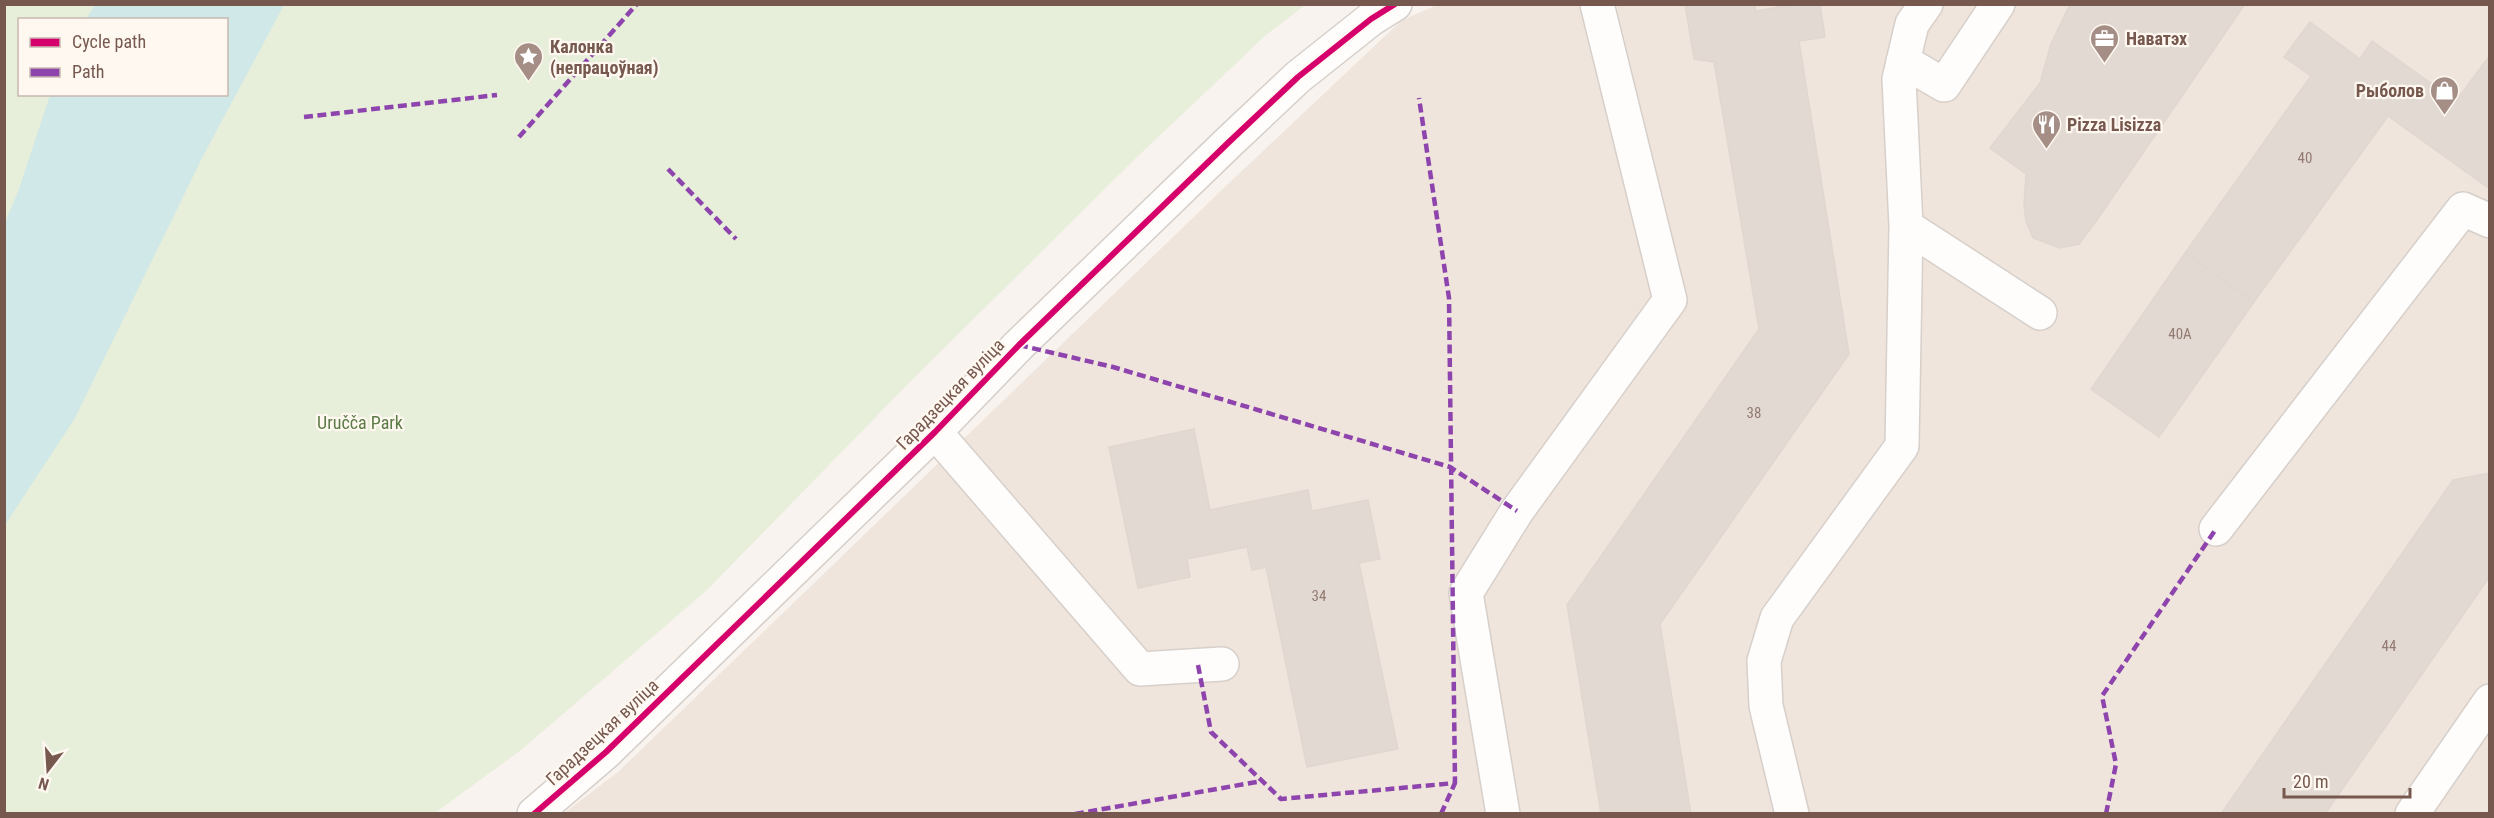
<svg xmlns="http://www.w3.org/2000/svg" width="2494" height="818" viewBox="0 0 2494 818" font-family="'Roboto Condensed',sans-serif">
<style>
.residential{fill:#f0e5dc}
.green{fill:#e7eeda;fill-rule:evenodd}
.water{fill:#d0e8e8}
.building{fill:#e2d9d3;stroke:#e1d6d0;stroke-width:1.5}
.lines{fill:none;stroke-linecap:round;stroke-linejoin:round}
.minor-casing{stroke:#d6cfca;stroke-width:36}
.minor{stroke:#fefdfc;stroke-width:33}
.quiet{stroke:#8e44ad;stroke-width:4.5;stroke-dasharray:9 4.5;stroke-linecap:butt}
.cycleway-casing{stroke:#fef8f1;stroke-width:10}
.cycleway{stroke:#d6006c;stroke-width:6}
.labels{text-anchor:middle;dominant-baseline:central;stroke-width:4.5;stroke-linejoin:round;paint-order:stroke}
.number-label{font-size:15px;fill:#937b72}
.poi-label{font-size:18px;font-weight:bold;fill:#76584e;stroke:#fef8f1;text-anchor:start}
.street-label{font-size:18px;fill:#76584e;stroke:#fef8f1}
.park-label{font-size:18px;fill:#5b7b46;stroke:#fef8f1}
</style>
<rect width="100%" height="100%" fill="#f8f3ee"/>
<path class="residential" d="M1437 5H2489V813L563 814 619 771 1228 184 1402 20Z"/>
<path class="green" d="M5 5H1305L1266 35 1138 156 909 383 707 590 521 750 435 813 5 814ZM20 20H226V94H20Z"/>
<path class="water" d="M95 5H284L203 156 75 418 5 525V223L19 189 50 95 226 94V20L86 19Z"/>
<path class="building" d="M1685 4H1755L1756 11 1795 4H1820L1825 37 1799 41 1849 354 1660 624 1691 814H1601L1567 605 1759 329 1714 62 1694 59Z
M2070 4H2245L2097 220 2079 244 2060 248 2033 238 2026 221 2024 206 2026 174 1990 148 2040 83 2051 44Z
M2310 22 2360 59 2372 41 2456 101 2490 55V189L2388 116 2254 302 2185 253 2311 76 2284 57Z
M2185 253 2254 302 2159 437 2091 389Z
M1194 429 1210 510 1308 490 1312 511 1368 500 1380 559 1359 563 1398 749 1307 767 1266 567 1252 570 1247 547 1187 559 1190 577 1138 588 1109 447Z
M2490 473V576L2325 814H2221L2453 480Z"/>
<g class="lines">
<defs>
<path id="minor" d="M1903 61 1944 85 1998 4
M1906 226 2040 313
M935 432 1140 669 1222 664
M2216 529 2463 209 2490 221
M534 814 606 752 935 432 1019 345 1229 142 1298 77 1371 19 1395 4
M1503 814 1466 593 1517 511 1670 300 1597 4
M1792 814 1766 706 1764 661 1777 618 1902 446 1906 226 1899 79 1912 24 1926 4
M2412 814 2490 701"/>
</defs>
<use href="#minor" class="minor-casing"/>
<use href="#minor" class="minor"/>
<path class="quiet" d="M304 117 497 95
M519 137 637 4
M668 169 736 239
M1019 345 1113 367 1450 467 1517 511
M1198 665 1211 732 1281 799 1455 783 1449 298 1419 98
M1075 814 1262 781
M1441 814 1455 783
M2106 814 2116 764 2102 696 2216 529"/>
<defs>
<path id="cycleway" d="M534 814 606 752 935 432 1019 345 1229 142 1298 77 1371 19 1395 4"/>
</defs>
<use href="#cycleway" class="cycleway-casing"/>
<use href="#cycleway" class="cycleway"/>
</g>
<defs>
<symbol id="office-pin" viewBox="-11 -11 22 30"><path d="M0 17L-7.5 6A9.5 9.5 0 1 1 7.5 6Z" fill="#a48e86" stroke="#fef8f1"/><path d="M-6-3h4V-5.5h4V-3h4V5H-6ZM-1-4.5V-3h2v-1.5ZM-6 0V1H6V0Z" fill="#fff"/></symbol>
<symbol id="sight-pin" viewBox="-11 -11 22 30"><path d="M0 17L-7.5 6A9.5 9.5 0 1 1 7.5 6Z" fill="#a48e86" stroke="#fef8f1"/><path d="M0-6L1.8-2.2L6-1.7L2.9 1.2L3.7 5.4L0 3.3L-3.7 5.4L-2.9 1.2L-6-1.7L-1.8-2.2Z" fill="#fff"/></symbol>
<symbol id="shop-pin" viewBox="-11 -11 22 30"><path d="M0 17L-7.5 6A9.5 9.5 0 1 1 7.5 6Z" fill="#a48e86" stroke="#fef8f1"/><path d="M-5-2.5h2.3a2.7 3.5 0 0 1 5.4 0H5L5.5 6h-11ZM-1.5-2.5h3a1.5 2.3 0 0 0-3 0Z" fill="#fff"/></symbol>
<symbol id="restaurant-pin" viewBox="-11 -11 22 30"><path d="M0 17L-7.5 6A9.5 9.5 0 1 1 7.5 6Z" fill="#a48e86" stroke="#fef8f1"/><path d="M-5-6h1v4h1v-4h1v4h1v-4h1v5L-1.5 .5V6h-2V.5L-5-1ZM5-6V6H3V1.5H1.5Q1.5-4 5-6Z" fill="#fff"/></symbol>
</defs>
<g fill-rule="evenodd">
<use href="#office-pin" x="2088" y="22" width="33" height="45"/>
<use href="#sight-pin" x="512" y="40" width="33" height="45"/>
<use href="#shop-pin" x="2428" y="74" width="33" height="45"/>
<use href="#restaurant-pin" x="2030" y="108" width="33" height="45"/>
</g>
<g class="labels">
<g class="number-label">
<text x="2305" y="158">40</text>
<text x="2180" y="334">40А</text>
<text x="1754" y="413">38</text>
<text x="1319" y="596">34</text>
<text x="2389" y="646">44</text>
</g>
<g class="poi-label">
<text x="2126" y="38">Наватэх</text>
<text x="550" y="46">Калонка<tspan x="550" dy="21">(непрацоўная)</tspan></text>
<text x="2424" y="90" text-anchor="end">Рыболов</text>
<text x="2067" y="124">Pizza Lisizza</text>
</g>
<g class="street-label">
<text transform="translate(950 394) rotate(-46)">Гарадзецкая вуліца</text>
<text transform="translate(602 732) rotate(-43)">Гарадзецкая вуліца</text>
</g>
<g class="park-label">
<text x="360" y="422">Uručča Park</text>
</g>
</g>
<rect width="2494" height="818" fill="none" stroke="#76584e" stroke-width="12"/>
<rect x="18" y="18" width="210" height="78" fill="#fef8f1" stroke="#c8b8b0" stroke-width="1.5"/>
<rect x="30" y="38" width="30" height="9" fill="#d6006c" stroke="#c8b8b0" stroke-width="1.5"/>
<text x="72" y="48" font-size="18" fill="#76584e">Cycle path</text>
<rect x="30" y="68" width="30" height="9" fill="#8e44ad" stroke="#c8b8b0" stroke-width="1.5"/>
<text x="72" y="78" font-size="18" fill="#76584e">Path</text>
<g transform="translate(48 770) rotate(197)" stroke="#fef8f1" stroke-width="4.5" paint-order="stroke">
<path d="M0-4.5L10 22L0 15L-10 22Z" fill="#76584e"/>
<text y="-9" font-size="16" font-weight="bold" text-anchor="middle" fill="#76584e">N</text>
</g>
<path d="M2284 788v9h126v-9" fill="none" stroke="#76584e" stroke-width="3"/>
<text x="2293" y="788" font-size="18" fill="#76584e" stroke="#fef8f1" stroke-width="4.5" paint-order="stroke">20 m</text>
</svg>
